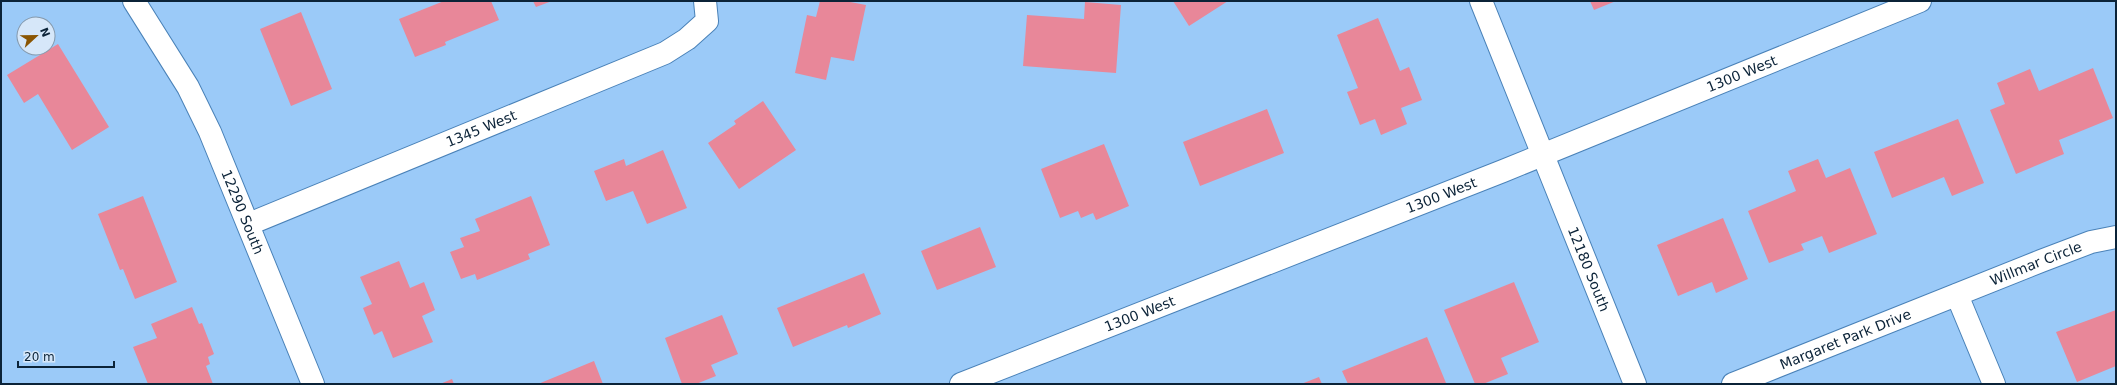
<svg xmlns="http://www.w3.org/2000/svg" width="2117" height="385" viewBox="0 0 2117 385" font-family="'DejaVu Sans',sans-serif">
<style>
.building{fill:#e88799}
.lines{fill:none;stroke-linecap:round;stroke-linejoin:round}
.minor-casing{stroke:#4a82b8;stroke-width:24}
.minor{stroke:#fff;stroke-width:22}
.labels{text-anchor:middle;dominant-baseline:central;stroke-width:3.5;stroke-linejoin:round;paint-order:stroke}
.street-label{font-size:14px;fill:#0b2338;stroke:#d6e7f9}
</style>
<rect width="100%" height="100%" fill="#9bcaf8"/>
<path class="building" d="M444 1H491L499 20 445 42 446 45 415 57 399 19Z
M533 1H552L536 7Z
M820 1H845L866 5 854 61 831 57 826 80 795 73 807 15 816 17Z
M1173 1H1228L1189 26Z
M1590 1H1616L1594 10Z
M1085 2 1121 5 1116 73 1023 66 1027 15 1084 19Z
M301 12 332 89 291 106 260 29Z
M1378 18 1400 71 1409 67 1422 100 1401 108 1407 124 1381 135 1375 119 1360 125 1347 92 1358 88 1337 35Z
M58 44 109 127 72 150 38 94 24 103 7 75Z
M2093 68 2113 118 2059 140 2064 154 2016 174 1990 110 2005 104 1997 83 2030 69 2039 91Z
M763 101 796 150 739 189 708 143 736 124 734 121Z
M1267 109 1284 153 1200 186 1183 142Z
M1958 119 1984 183 1952 196 1944 177 1892 198 1874 152Z
M1104 144 1129 206 1096 220 1093 213 1081 218 1078 211 1060 218 1041 169Z
M663 150 687 208 647 224 633 191 606 201 594 171 624 159 626 166Z
M1818 159 1826 178 1850 168 1877 234 1829 253 1822 236 1801 244 1804 250 1769 263 1748 211 1796 191 1788 171Z
M143 196 177 282 135 299 123 269 120 270 98 214Z
M531 196 550 245 528 254 530 259 477 280 475 274 461 279 450 252 464 247 460 238 480 231 475 219Z
M1723 218 1748 279 1716 293 1712 282 1678 296 1657 245Z
M980 227 996 267 937 290 921 251Z
M399 261 410 288 424 282 435 310 422 316 433 342 393 358 382 331 374 335 363 308 372 304 360 277Z
M864 273 881 314 848 328 847 325 793 347 777 308Z
M1514 282 1539 342 1501 358 1508 374 1483 384H1475L1444 310Z
M192 307 199 324 202 323 214 354 208 357 210 364 206 366 213 384H148L133 347 157 338 151 324Z
M2116 310V366L2077 382 2056 332Z
M722 315 738 354 711 365 716 376 696 384H682L665 338Z
M1427 337 1446 383 1348 384 1342 371Z
M594 361 603 384H538Z
M1319 377 1322 384H1301Z
M452 379 454 384H440Z"/>
<g class="lines">
<defs>
<g id="minor">
<path id="s1" d="M134 1 188 87 210 132 313 384"/>
<path id="s2" d="M1481 1 1635 384"/>
<path id="s3" d="M249 224 665 53 687 39 707 21 705 1"/>
<path d="M1957 295 1994 384"/>
<path id="s4" d="M961 384 1503 171 1920 1"/>
<path id="s5" d="M1733 384 2041 261 2091 242 2116 237"/>
</g>
</defs>
<use href="#minor" class="minor-casing"/>
<use href="#minor" class="minor"/>
</g>
<g class="labels">
<g class="street-label">
<text stroke="none"><textPath href="#s4" startOffset="840">1300 West</textPath></text>
<text stroke="none"><textPath href="#s3" startOffset="251">1345 West</textPath></text>
<text stroke="none"><textPath href="#s4" startOffset="516">1300 West</textPath></text>
<text stroke="none"><textPath href="#s1" startOffset="238">12290 South</textPath></text>
<text stroke="none"><textPath href="#s5" startOffset="326">Willmar Circle</textPath></text>
<text stroke="none"><textPath href="#s2" startOffset="289">12180 South</textPath></text>
<text stroke="none"><textPath href="#s4" startOffset="192">1300 West</textPath></text>
<text stroke="none"><textPath href="#s5" startOffset="121">Margaret Park Drive</textPath></text>
</g>
</g>
<rect width="2117" height="385" fill="none" stroke="#0b2338" stroke-width="4"/>
<g transform="translate(36 36) rotate(68)"><circle r="19" fill="#d6e7f9" stroke="#8599ac"/>
<path d="M0-3L7 15L0 10L-7 15Z" fill="#8a5502"/>
<text y="-6" font-size="11" font-weight="bold" text-anchor="middle" fill="#0b2338">N</text>
</g>
<path d="M18 361v6h96v-6" fill="none" stroke="#0b2338" stroke-width="2"/>
<text x="24" y="361" font-size="12" fill="#0b2338" stroke="#d6e7f9" stroke-width="3" paint-order="stroke">20 m</text>
</svg>
